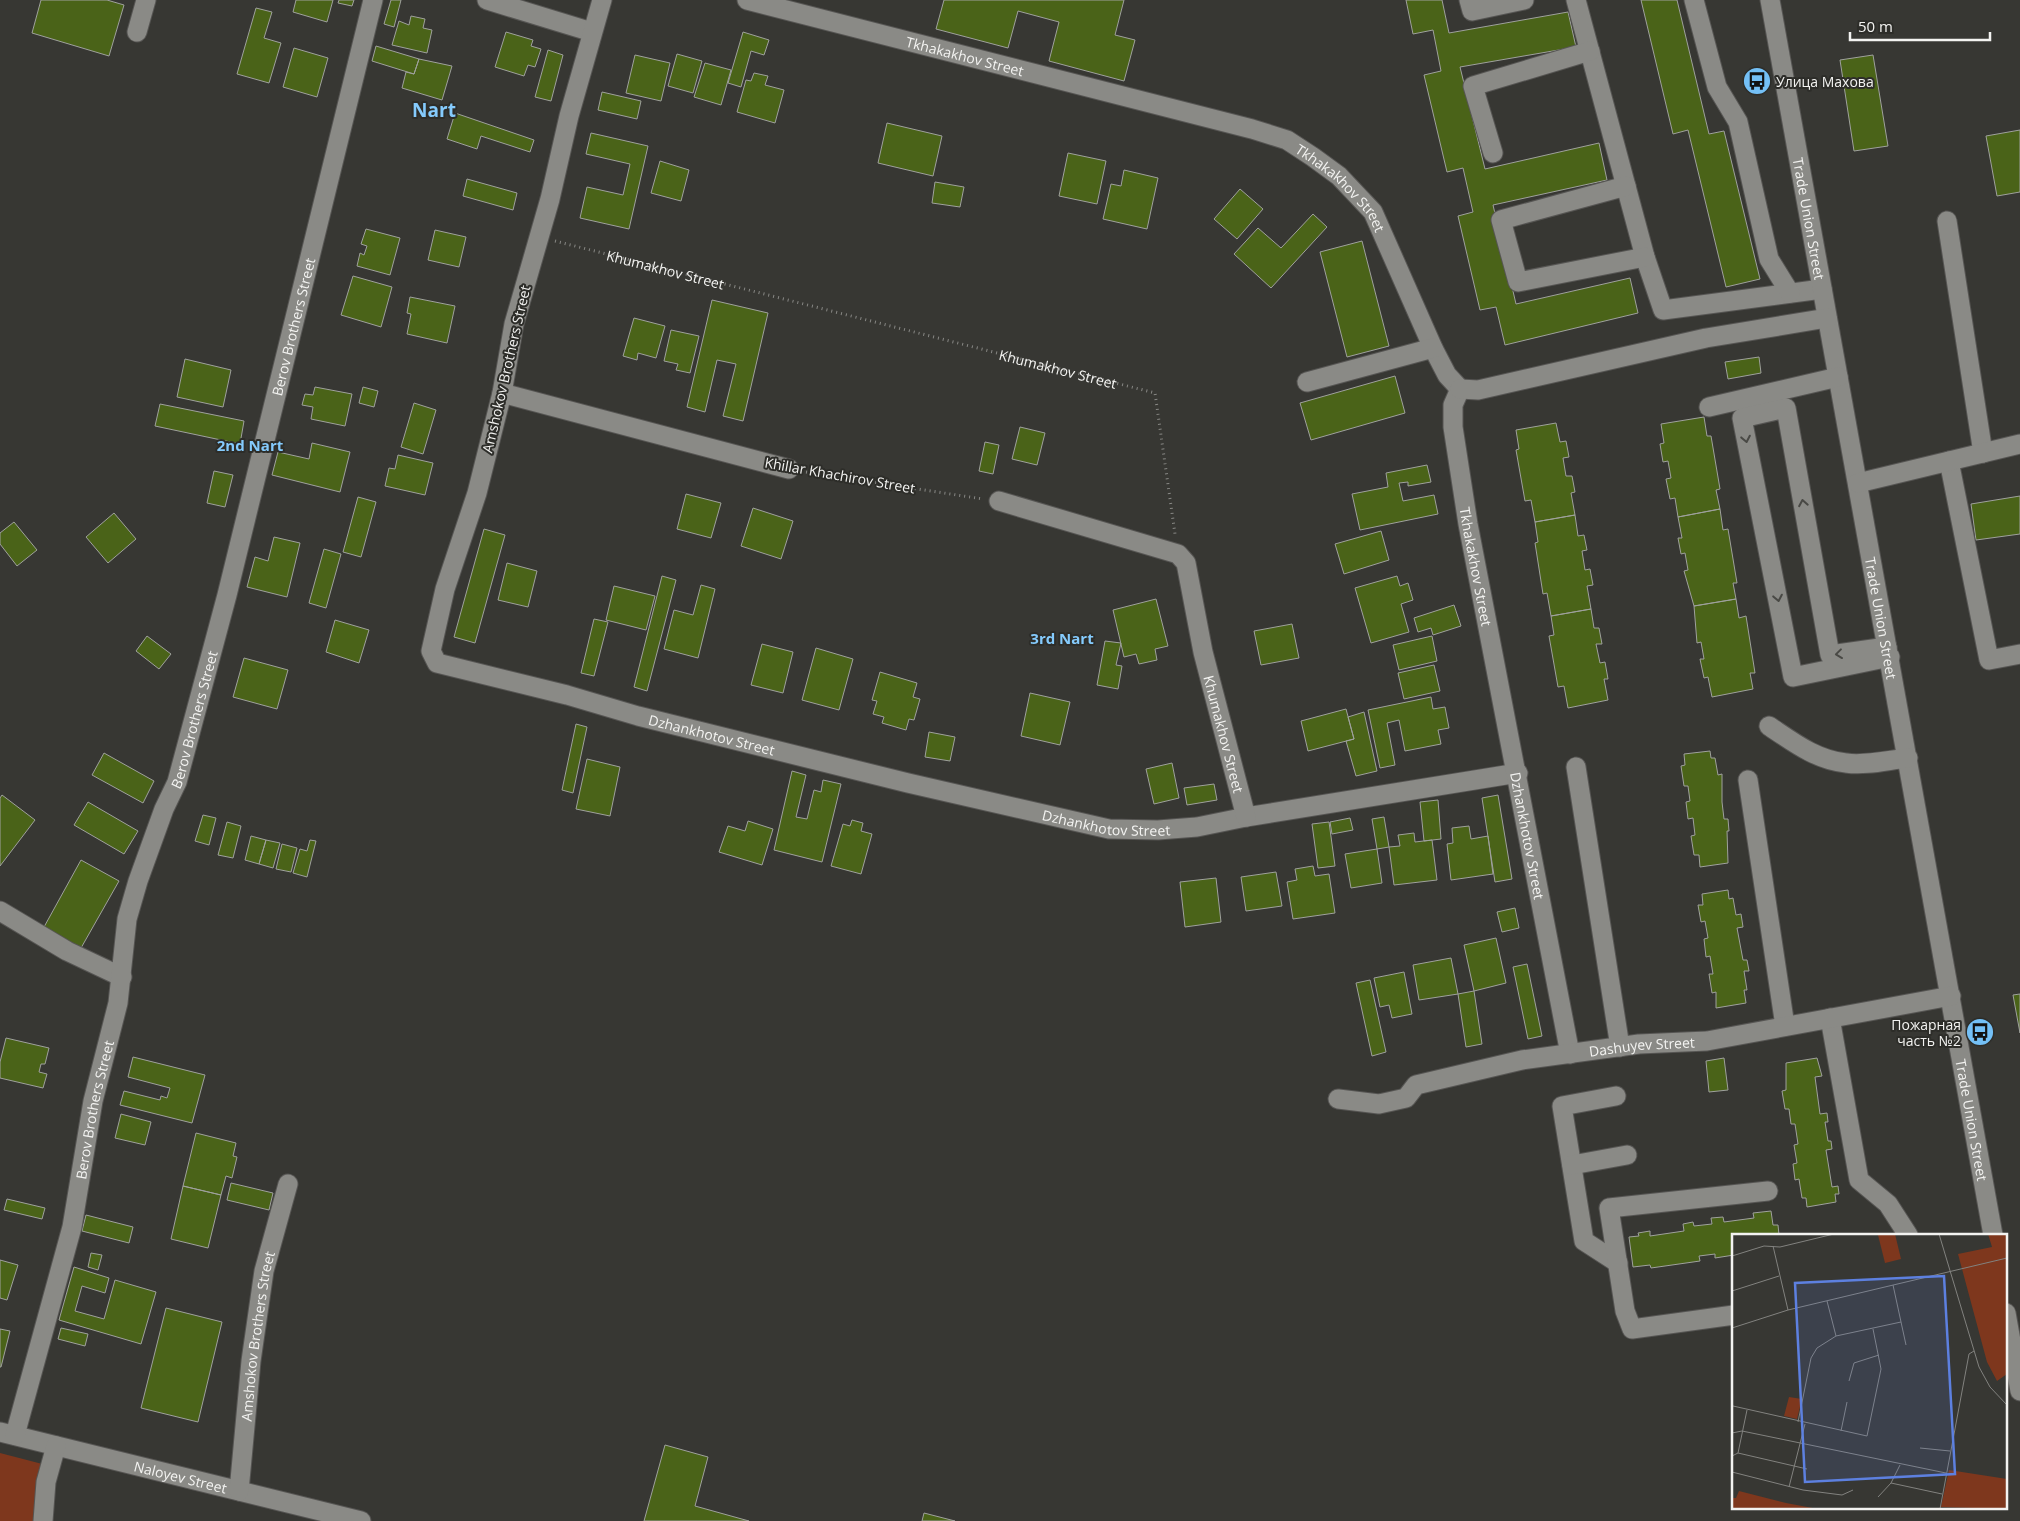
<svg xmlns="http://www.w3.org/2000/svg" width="2020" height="1521" viewBox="0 0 2020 1521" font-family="'Open Sans',sans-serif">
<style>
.green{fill:#7e371d}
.building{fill:#4a6318;stroke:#9fa19d}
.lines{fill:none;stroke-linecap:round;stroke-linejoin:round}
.minor-casing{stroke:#565553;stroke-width:21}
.path{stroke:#888885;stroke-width:3;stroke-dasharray:1 4;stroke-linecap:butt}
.minor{stroke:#8a8a86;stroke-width:19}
.oneway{stroke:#494945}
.labels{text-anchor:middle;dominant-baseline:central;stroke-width:4;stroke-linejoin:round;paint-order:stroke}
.street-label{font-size:14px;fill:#f3f3f1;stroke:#2d2d29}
.poi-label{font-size:14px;fill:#f3f3f1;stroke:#2d2d29;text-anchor:start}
.neighbourhood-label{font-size:15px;font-weight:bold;fill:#85cbfd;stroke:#2d2d29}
.district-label{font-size:19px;font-weight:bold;fill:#85cbfd;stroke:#2d2d29}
.inset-road{fill:none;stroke:#82827f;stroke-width:1}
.view{fill:#5d80e0;fill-opacity:0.15;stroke:#5d80e0;stroke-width:2.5}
.inset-edge{fill:none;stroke:#f3f3f1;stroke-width:2.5}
</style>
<rect width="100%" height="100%" fill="#373733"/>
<path class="green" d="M0 1453 50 1466 38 1521H0Z"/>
<path class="building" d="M41 0H107L124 5 109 56 32 33Z
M296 0H333L327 22 293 12Z
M339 0H354L352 6 338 3Z
M391 0H401L394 27 384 24Z
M944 0H1124L1115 35 1135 40 1124 81 1049 61 1059 22 1018 11 1008 48 936 29Z
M1406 0H1442L1449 33 1568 12 1576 47 1460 67 1485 169 1599 143 1607 180 1493 205 1516 304 1630 278 1638 313 1505 345 1496 307 1480 310 1458 216 1473 212 1463 168 1447 172 1424 75 1441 71 1433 30 1413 34Z
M1641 0H1677L1709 134 1724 131 1760 279 1726 287 1688 130 1673 134Z
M256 8 272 12 264 38 281 43 269 83 237 74Z
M411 16 425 19 423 28 432 30 427 53 392 45 399 21 409 25Z
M506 32 533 40 531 46 541 49 535 67 528 65 524 76 495 67Z
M743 32 769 40 764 55 751 51 741 87 728 83Z
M376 46 419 59 414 74 372 61Z
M294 48 328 58 317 97 283 87Z
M548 50 563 55 551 101 535 97Z
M677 54 702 61 693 93 668 86Z
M635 55 670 63 661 101 626 93Z
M1873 55 1888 146 1854 151 1840 60Z
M419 59 452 66 442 100 402 88 406 72 414 74Z
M705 63 731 70 721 105 694 97Z
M754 73 768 76 765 85 784 90 775 123 737 112 746 80 751 81Z
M602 92 641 101 637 119 598 110Z
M455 113 534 140 530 152 481 136 477 149 447 139Z
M887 123 942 136 933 176 878 163Z
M2020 130V192L1997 196 1986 136Z
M591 133 648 146 629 229 580 218 587 187 623 195 630 164 586 154Z
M1068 153 1106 161 1097 204 1059 196Z
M660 161 689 170 681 201 651 193Z
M1124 170 1158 178 1147 229 1103 219 1111 184 1121 186Z
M467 179 517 193 513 210 463 196Z
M935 182 964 187 960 207 932 203Z
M1240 189 1263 209 1237 239 1214 219Z
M1313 214 1327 227 1271 288 1234 254 1258 228 1281 248Z
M366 229 400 238 390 275 357 266 360 253 364 255 367 246 361 244Z
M435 230 466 237 459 267 428 260Z
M1362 241 1389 346 1347 357 1320 252Z
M353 276 392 287 381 327 341 315Z
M410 297 455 306 447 343 407 334 411 314 407 313Z
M712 300 768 313 743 421 723 416 736 364 717 360 705 412 687 407Z
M634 318 665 326 656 358 638 353 637 360 623 356Z
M671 330 699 336 690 373 676 370 678 364 664 361Z
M1759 357 1761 373 1728 379 1725 362Z
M185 359 231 370 223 407 177 397Z
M1395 376 1405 413 1311 440 1300 403Z
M315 387 352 394 345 426 311 419 313 407 302 405 305 394 313 395Z
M363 387 378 391 374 407 359 403Z
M414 403 436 410 423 454 401 447Z
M160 404 244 421 240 444 155 426Z
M1704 417 1707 436H1711L1720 489 1716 490 1720 509 1678 517 1675 498 1670 499 1666 479 1671 478 1668 461 1663 462 1660 444 1664 443 1661 424Z
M1556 423 1560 442 1566 441 1569 457 1563 458 1566 476H1572L1575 492 1571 493 1575 515 1535 522 1531 500 1525 501 1516 450 1519 449 1516 430Z
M1020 427 1045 433 1037 465 1012 459Z
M985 442 999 445 993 474 979 471Z
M312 443 350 452 340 492 272 475 278 452 309 459Z
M398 455 433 463 425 495 385 486 389 468 395 469Z
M1427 465 1431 482 1408 486V482L1399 483 1403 501 1434 495 1438 514 1360 530 1352 494 1388 487 1386 473Z
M214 471 233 475 225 507 207 503Z
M686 494 721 503 711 538 677 529Z
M2020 496V534L1976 540 1971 504Z
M358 497 376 502 361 557 343 552Z
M753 508 793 521 781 559 741 546Z
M1720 509 1723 530 1728 529 1737 583H1733L1736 599 1694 606 1684 571 1688 570 1685 553 1681 554 1678 538H1682L1678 517Z
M114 513 136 539 108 563 86 537Z
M1575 515 1578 536 1584 535 1587 550 1582 551 1585 570 1590 569 1593 585 1587 586 1591 609 1551 616 1547 593 1543 594 1535 543 1538 542 1535 522Z
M14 522 37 550 17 566 0 544V533Z
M484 529 505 535 475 643 454 637Z
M1381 531 1389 560 1344 574 1335 544Z
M274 537 300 543 287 597 247 587 255 557 268 561Z
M324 549 341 554 326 608 309 603Z
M507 563 537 571 528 607 498 600Z
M662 576 676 580 647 691 634 687Z
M1397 576 1400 586 1408 583 1413 600 1401 604 1409 632 1371 643 1355 588Z
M701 585 715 589 698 658 664 649 674 610 693 615Z
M614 586 655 596 646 630 606 620Z
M1156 599 1168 646 1155 649 1157 660 1139 664 1136 654 1124 657 1113 610Z
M1736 599 1739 618 1746 616 1755 673H1750L1753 689 1712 697 1708 677 1704 678 1700 659H1704L1701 642 1697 643 1694 606Z
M1454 605 1461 626 1433 635 1431 628 1418 632 1414 618Z
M1591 609 1594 628H1599L1602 644H1596L1600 663 1605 662 1608 679H1604L1608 700 1568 708 1564 686 1558 687 1549 636 1554 635 1551 616Z
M594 619 608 622 594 676 581 673Z
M335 620 369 630 359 663 326 652Z
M1292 624 1299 658 1261 665 1254 631Z
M147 636 171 654 159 669 136 651Z
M1432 636 1437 661 1399 670 1393 645Z
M1105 641 1121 643 1116 665 1122 666 1118 689 1097 685Z
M762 644 793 652 783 693 751 685Z
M816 648 853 659 839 710 802 700Z
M244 658 288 670 277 709 233 697Z
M1434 665 1440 691 1404 699 1398 673Z
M880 672 917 683 913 697 920 699 914 720 909 719 906 730 882 723 884 717 873 714 877 701 872 700Z
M1030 693 1070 702 1060 745 1021 736Z
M1431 697 1433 709 1445 707 1449 728 1438 730 1441 744 1405 751 1399 720 1387 723 1395 765 1380 768 1368 710Z
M1346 709 1354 739 1308 751 1301 721Z
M1364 712 1377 771 1356 776 1346 741 1354 739 1348 717Z
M576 724 587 727 573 793 562 790Z
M929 732 955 737 950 761 925 757Z
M1710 751 1711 758H1715L1718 775 1722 774V802L1724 819H1728L1729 831H1727L1728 863 1700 867 1699 855H1694L1691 836 1695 835 1693 818 1688 819 1686 802 1690 801 1688 786H1684L1681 766 1685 765 1684 754Z
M104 753 154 781 143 803 92 775Z
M587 759 620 767 610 816 576 809Z
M1172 763 1179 798 1154 804 1146 769Z
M792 771 806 775 796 817 807 819 814 790 821 792 823 780 841 784 822 862 774 850Z
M1214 784 1217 800 1187 805 1184 788Z
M2 795 35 820 0 866V798Z
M1498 795 1512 879 1495 882 1482 798Z
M1438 800 1441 839 1424 841 1420 802Z
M88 802 138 831 124 854 74 825Z
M203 815 216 818 209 845 195 841Z
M1384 817 1389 847 1377 849 1372 819Z
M1350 818 1353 830 1332 834 1330 822Z
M852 820 863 823 861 831 872 834 861 874 831 866 843 824 850 826Z
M748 821 773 829 762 865 719 852 728 826 745 831Z
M227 822 241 826 233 858 218 855Z
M1329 822 1335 866 1318 868 1312 824Z
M1469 826 1471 839 1488 836 1493 874 1451 880 1447 844 1453 843 1452 828Z
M1414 833 1415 842 1432 840 1437 880 1394 885 1389 847 1400 846 1398 835Z
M251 836 266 840 259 864 245 860Z
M266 840 280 843 273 868 259 864Z
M310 840 316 841 307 877 293 873 300 849 307 851Z
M282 844 297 848 291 872 276 869Z
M1377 849 1382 883 1351 888 1345 854Z
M81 860 119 881 81 948 44 927Z
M1313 866 1315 876 1329 874 1335 913 1293 919 1287 882 1297 880 1295 869Z
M1276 872 1282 906 1246 911 1241 877Z
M1216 878 1221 922 1185 927 1180 882Z
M1728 890 1729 899 1733 898 1736 915 1741 914 1743 927 1737 928 1743 960H1747L1749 971H1744L1747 990H1744L1746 1003 1716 1008V992L1712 993 1709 974H1713L1710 956 1706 957 1704 939 1708 938 1705 921 1701 922 1698 905H1703L1702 894Z
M1515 908 1519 928 1502 932 1497 912Z
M1496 938 1506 983 1474 991 1464 945Z
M1451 958 1458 994 1419 1000 1413 965Z
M1527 964 1542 1036 1528 1039 1513 967Z
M1404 972 1412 1014 1392 1018 1389 1005 1380 1007 1374 978Z
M1370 980 1386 1052 1372 1056 1356 983Z
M1474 991 1482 1044 1466 1047 1458 994Z
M2020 994V1033L2013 995Z
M6 1038 49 1048 45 1064H41L39 1072 47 1074 43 1088 0 1078V1062Z
M133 1057 205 1075 192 1123 120 1105 124 1091 160 1100 161 1096 167 1098 170 1088 128 1077Z
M1724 1058 1728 1090 1709 1092 1706 1061Z
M1817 1058 1822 1076 1815 1077 1820 1114 1827 1113 1828 1122H1825L1828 1141H1831L1832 1149 1826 1150 1832 1187 1838 1186 1839 1194H1835L1836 1202 1807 1207 1806 1198H1802L1799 1179 1795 1180 1793 1164 1797 1163 1794 1145 1798 1144 1795 1124H1791L1789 1109H1785L1782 1091 1786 1090V1063Z
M121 1114 151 1122 145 1145 115 1138Z
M196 1133 236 1143 233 1156 237 1157 232 1178 226 1176 221 1195 183 1186Z
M231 1183 273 1193 269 1210 227 1200Z
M183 1186 221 1195 208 1248 171 1239Z
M7 1199 45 1208 42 1219 4 1210Z
M1771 1211 1773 1225H1778L1779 1235H1734V1255L1715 1258V1254L1699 1256 1700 1261 1651 1268 1650 1265 1633 1267 1629 1237 1639 1236 1638 1233 1650 1231V1236L1684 1231 1683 1224 1693 1222 1694 1226 1712 1224 1711 1218 1723 1217 1724 1222 1754 1218 1753 1213Z
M86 1215 133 1227 129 1243 82 1231Z
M91 1253 102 1255 98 1270 88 1267Z
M0 1260 18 1265 7 1300 0 1298Z
M74 1267 109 1278 105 1293 82 1286 75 1311 104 1319 115 1280 156 1292 141 1344 59 1320Z
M166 1308 222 1322 198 1422 141 1408Z
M61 1328 88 1334 85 1346 58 1339Z
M0 1329 10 1331 1 1367H0Z
M665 1445 708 1457 695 1506 749 1521H644Z
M924 1513 955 1521H922Z"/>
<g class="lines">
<defs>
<g id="minor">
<path d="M487 0 592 32"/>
<path id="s2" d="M602 0 569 116 550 199 514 324 502 393 477 493 445 589 431 651 437 663 567 695 638 716 908 783 1109 829 1158 830 1197 827 1246 817 1518 773"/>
<path id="s3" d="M747 0 1252 129 1287 140 1313 157 1339 176 1373 212 1433 348 1447 375 1460 389"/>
<path d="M1469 0 1472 11 1524 0"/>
<path d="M1576 0 1645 257 1663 310 1822 289"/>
<path d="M1694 0 1717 87 1738 122 1769 259 1790 293"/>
<path id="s4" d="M1770 0 1993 1235"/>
<path d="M137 32 146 0"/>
<path d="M1493 153 1473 86 1590 51"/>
<path d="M1626 186 1501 220 1518 282 1645 257"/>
<path d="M1947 221 1983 453"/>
<path d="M1307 382 1433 348"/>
<path id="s5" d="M1460 389 1453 405V427L1468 524 1570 1054"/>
<path d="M1460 389 1478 390 1706 338 1827 318"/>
<path d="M502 393 789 469"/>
<path d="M1709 407 1838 377"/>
<path d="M1949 461 1989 660 2020 654"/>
<path d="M1858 483 2020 444"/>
<path id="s6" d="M999 501 1178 554 1186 563 1203 652 1246 817"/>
<path d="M1887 647 1830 655 1786 408 1742 418 1793 677 1890 657"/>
<path d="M1769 726C1793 742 1816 760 1846 763 1866 766 1888 760 1908 758"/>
<path d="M1576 767 1620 1047"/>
<path d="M1748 780 1785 1026"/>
<path d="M0 911 67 951 122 977"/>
<path d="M1830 1018 1859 1180 1888 1204 1908 1235"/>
<path d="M1616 1096 1562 1106 1584 1241 1618 1263"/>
<path id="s7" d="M1338 1099 1379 1104 1406 1098 1416 1085 1522 1060 1639 1044 1707 1041 1951 996"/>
<path d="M1572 1165 1627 1155"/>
<path d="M2006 1313 2020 1391"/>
<path d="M1734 1315 1632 1329 1625 1311 1609 1208 1768 1191"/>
<path id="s8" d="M0 1432 361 1521"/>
<path id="s9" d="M15 1435 72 1227 93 1101 118 1003 127 919 138 881 164 809 177 782 227 595 373 0"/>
<path id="s10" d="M239 1491 251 1361 264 1271 288 1184"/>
<path d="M43 1521 46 1482 56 1446"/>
</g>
</defs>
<use href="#minor" class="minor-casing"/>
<g class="path">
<path id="s1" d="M555 241 1155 393 1175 534"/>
<path d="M806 472 983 499"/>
</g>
<use href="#minor" class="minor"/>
</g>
<defs><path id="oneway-chevron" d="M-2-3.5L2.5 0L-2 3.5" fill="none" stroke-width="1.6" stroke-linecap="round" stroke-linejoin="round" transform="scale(1.25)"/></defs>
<g class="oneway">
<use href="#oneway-chevron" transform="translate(1746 439) rotate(79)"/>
<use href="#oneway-chevron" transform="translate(1803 503) rotate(-100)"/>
<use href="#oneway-chevron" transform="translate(1778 598) rotate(79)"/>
<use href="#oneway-chevron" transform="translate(1839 654) rotate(173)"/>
</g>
<defs>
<symbol id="bus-disc" viewBox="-11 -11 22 22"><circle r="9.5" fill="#74c0f6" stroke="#2d2d29"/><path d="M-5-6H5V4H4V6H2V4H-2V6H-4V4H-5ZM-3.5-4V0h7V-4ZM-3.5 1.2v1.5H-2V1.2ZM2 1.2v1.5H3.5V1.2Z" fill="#111"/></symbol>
</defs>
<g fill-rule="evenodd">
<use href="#bus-disc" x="1741" y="65" width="32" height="32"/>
<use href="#bus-disc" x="1964" y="1016" width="32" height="32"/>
</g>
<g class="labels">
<g class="street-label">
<text stroke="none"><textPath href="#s3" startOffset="225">Tkhakakhov Street</textPath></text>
<text stroke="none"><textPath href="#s3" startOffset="631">Tkhakakhov Street</textPath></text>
<text stroke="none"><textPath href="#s4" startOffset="222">Trade Union Street</textPath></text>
<text stroke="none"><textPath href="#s1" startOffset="114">Khumakhov Street</textPath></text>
<text stroke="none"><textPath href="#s9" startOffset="1145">Berov Brothers Street</textPath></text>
<text stroke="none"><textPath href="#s1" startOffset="519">Khumakhov Street</textPath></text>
<text transform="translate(506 369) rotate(-77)">Amshokov Brothers Street</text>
<text transform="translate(840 475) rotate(10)">Khillar Khachirov Street</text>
<text stroke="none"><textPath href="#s5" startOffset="181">Tkhakakhov Street</textPath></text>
<text stroke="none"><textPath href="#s4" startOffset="628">Trade Union Street</textPath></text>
<text stroke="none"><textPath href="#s9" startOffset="740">Berov Brothers Street</textPath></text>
<text stroke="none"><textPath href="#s2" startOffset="971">Dzhankhotov Street</textPath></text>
<text stroke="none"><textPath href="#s6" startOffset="374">Khumakhov Street</textPath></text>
<text stroke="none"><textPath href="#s2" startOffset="1376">Dzhankhotov Street</textPath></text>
<text stroke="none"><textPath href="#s5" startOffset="455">Dzhankhotov Street</textPath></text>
<text stroke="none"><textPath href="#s7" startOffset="315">Dashuyev Street</textPath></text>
<text stroke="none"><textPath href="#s9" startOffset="335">Berov Brothers Street</textPath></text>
<text stroke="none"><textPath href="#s4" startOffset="1138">Trade Union Street</textPath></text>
<text stroke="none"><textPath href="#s10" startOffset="156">Amshokov Brothers Street</textPath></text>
<text stroke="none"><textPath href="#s8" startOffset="186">Naloyev Street</textPath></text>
</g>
<g class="poi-label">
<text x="1776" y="81">Улица Махова</text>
<text x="1961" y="1024" text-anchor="end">Пожарная<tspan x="1961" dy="16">часть №2</tspan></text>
</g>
<g class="neighbourhood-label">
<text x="250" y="445">2nd Nart</text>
<text x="1062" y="638">3rd Nart</text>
</g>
<g class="district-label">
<text x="434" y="110">Nart</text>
</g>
</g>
<g transform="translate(1732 1234)">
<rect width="275" height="275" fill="#373733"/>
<path d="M163 0 169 25 153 29 146 1ZM256 0H275V140L265 147 255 128 226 20 260 13ZM57 163 70 165 65 185 52 182ZM217 236 275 245V275L209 273ZM7 257 54 269 86 275H0V264H4Z" fill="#7e371d"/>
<path class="inset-road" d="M207 0 247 133 258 153 275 171M41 12 56 76M0 22 32 12 48 13 102 0M161 51 174 111M0 57 47 42M95 67 104 102M0 94 56 76 275 24M117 147 122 129 147 121M1 172 135 202 149 135 141 95M66 188 79 124 85 114 104 102 169 88M109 197 115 168M0 199 10 197 214 239M188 214 218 217M6 219 15 176M0 222 6 219 75 235M0 238 71 256 110 261 121 256M159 249 210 260M57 253 73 190M146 263 159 249 168 231M208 275 237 120 242 117"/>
<path class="view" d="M212 42 223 240 73 248 63 49Z"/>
<rect width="275" height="275" class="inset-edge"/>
</g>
<path d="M1850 32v8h140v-8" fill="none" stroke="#f3f3f1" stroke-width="2.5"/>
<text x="1858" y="32" font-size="15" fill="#f3f3f1" stroke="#2d2d29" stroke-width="4" paint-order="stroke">50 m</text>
</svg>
